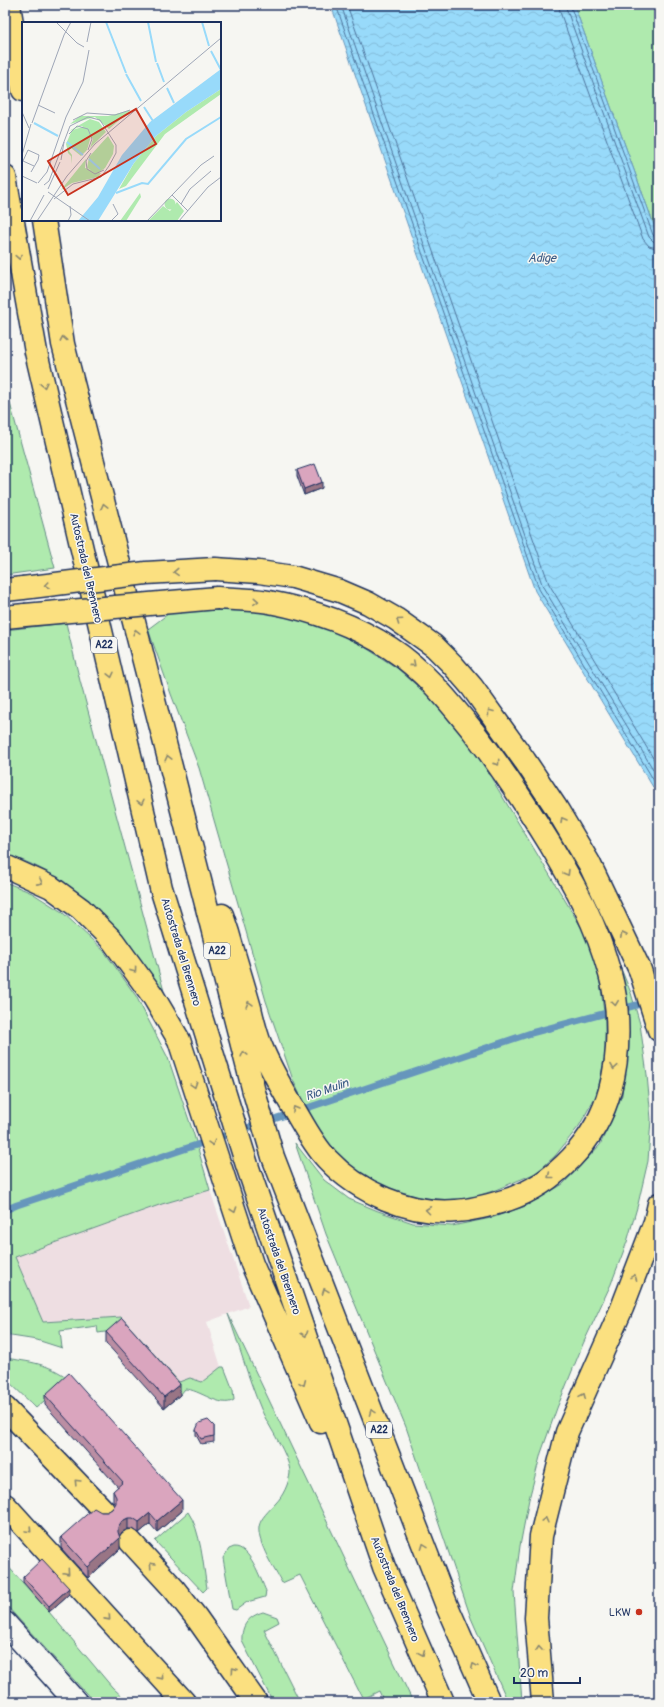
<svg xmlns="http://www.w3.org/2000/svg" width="664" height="1707" viewBox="0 0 664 1707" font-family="Pangolin,sans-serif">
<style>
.built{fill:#eedee2}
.green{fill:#afeaae;stroke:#658c86}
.water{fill:url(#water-waves);stroke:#6696bc}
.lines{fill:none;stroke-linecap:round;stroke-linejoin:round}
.shore{stroke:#4d739c;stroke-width:1}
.stream{stroke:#6696bc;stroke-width:7}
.secondary-casing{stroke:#1b2f5e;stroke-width:25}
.highway-casing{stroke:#1b2f5e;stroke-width:25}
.secondary{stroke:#f6f6f2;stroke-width:22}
.highway{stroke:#fbe080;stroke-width:22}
.highway-bridge-casing{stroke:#1b2f5e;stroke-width:25;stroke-linecap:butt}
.highway-bridge{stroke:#fbe080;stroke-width:22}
.wall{fill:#bb8ea3;stroke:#1b2f5e}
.shaded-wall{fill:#997485;stroke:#1b2f5e}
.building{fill:#daa5be;stroke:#1b2f5e}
.oneway{stroke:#8b886f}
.poi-dot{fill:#c8321e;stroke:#f6f6f2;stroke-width:1.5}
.labels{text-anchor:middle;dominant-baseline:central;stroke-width:3;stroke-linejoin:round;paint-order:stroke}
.shield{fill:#f6f6f2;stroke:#5d6b8a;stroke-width:1}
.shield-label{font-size:10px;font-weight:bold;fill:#1b2f5e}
.street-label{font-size:11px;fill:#1b2f5e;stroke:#f6f6f2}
.poi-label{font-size:11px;fill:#1b2f5e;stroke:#f6f6f2;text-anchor:end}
.water-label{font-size:12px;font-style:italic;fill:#3a5a85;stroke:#f6f6f2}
.inset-river{fill:none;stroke:#98dafa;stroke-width:2}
.inset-road{fill:none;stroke:#9ea6b7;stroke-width:1}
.view{fill:#c8321e;fill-opacity:0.15;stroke:#c8321e;stroke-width:2}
.inset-edge{fill:none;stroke:#1b2f5e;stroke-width:2}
</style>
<defs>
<pattern id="water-waves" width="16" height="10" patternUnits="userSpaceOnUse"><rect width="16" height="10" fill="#98dafa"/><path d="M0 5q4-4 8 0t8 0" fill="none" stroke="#82bbd9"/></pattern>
</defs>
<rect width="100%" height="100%" fill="#f6f6f2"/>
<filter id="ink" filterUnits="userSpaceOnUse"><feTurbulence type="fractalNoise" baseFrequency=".025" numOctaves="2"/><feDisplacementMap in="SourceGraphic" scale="8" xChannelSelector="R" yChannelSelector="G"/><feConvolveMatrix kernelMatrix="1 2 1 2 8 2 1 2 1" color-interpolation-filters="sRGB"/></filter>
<g filter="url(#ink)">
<path class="built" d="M210 1190 249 1306 207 1322 221 1367 202 1382 190 1378 179 1382 121 1317 43 1322 15 1257 162 1204Z"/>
<path class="green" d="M574 5H656L659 15V239Z
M5 385 55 568 5 575Z
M250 610 306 621 346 635 397 668 441 707 478 756 589 940 600 982 605 1020V1054L598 1092 579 1126 555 1156 536 1173 493 1191 460 1201 426 1200 391 1190 359 1172 337 1153 325 1138 312 1120 293 1080 266 1001 199 768 171 694 148 629 172 611Z
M66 623 80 681 165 995C118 932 84 879 5 854V630Z
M5 882 32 893 62 912 104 951 136 996 168 1058 194 1135 210 1190 162 1204 15 1257 43 1322 121 1317 179 1382 190 1378 202 1382 221 1367H224L233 1390 234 1400C221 1409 199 1389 185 1389L180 1395 119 1330 98 1333 97 1326 60 1331 62 1348 37 1340 5 1335Z
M617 959 631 993 640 1024 647 1075 651 1119 648 1161 638 1204 627 1242 611 1284 583 1344 557 1408 541 1453 529 1499 520 1546 514 1592 522 1702H508L471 1618 406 1427 326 1234 295 1143 324 1180 349 1199 378 1211 413 1223 452 1226 491 1218 526 1206 563 1184 600 1145 622 1095 627 1045 624 997Z
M228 1314 413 1702H384L379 1691 363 1699 300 1575 282 1583C275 1570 257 1543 259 1527 260 1518 270 1510 276 1503 283 1496 289 1483 290 1473 290 1456 268 1426 261 1409 248 1378 239 1345 228 1314Z
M5 1358C31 1362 47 1363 69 1379L36 1408 5 1378Z
M188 1512C201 1530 203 1566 207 1588L203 1592 155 1541Z
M234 1547C250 1546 260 1578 266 1591L265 1597 247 1602 236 1610 232 1609 223 1558 229 1549Z
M5 1563 49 1612 112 1687 128 1702H94L5 1604Z
M263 1612 277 1617 279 1622 264 1630 300 1702H273L242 1641C241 1625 249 1616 263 1612Z"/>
<path class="water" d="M331 5H574L659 239V797L535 591Z"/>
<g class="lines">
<path class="shore" d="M336 5 539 589 659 789
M341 5 543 587 659 779
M347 5 549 584 659 768
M559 5 560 12 643 239 649 246 659 249
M565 5 649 237 653 241 659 243
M570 5 653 235 656 237 659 238"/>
<path class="stream" d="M5 1210 17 1205 531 1033 648 1002"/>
<defs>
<path id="secondary" d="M5 1623 76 1702"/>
<path id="highway" d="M9 5 23 90
M5 177 36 352 161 888 247 1165 384 1567 443 1702
M44 220 63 344 254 1092 273 1157 447 1606 489 1702
M215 569 259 572 293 577 340 591 368 603 396 619 434 646 452 664 472 687 525 761 555 806 589 863 640 970 659 1030
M5 590 23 588
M217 598C234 599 252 599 269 602 312 610 353 624 390 648 424 670 448 700 473 731 501 767 526 805 550 844 576 888 596 923 610 974 620 1009 620 1055 610 1090 597 1140 555 1184 507 1200 490 1205 474 1210 456 1211 409 1215 358 1192 327 1159 312 1143 302 1122 291 1104 280 1085 269 1066 261 1046 256 1034 253 1021 250 1008 243 983 235 958 228 933L222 915
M5 617 25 615
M5 866 51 887 81 909 113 941 153 996 179 1040 252 1264 321 1422
M5 1408 104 1511
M5 1505 184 1702
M130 1541 174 1589 196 1617 256 1702
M543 1702 536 1618 541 1536 567 1432 622 1308 655 1222 659 1204"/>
</defs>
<use href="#secondary" class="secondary-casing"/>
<use href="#highway" class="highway-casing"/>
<use href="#secondary" class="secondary"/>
<use href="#highway" class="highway"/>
<defs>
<path id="highway-bridge" d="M23 588 146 573 215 569
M25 615 217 598"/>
</defs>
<use href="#highway-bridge" class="highway-bridge-casing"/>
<use href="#highway-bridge" class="highway-bridge"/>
</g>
<path class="wall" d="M297 470 322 488 304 495 297 476Z
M106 1332 180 1395 164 1408 106 1343Z
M45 1395 182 1511 157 1532 150 1524 139 1533 133 1529H128L122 1532 119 1536 120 1549 88 1578 61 1548V1537L101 1512H107L112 1509 115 1505 113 1502V1491L118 1487 45 1405Z
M214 1426V1442L201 1444 196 1435V1430Z
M23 1577 69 1594 49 1612 23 1582Z"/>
<path class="shaded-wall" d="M322 482V488L304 495V489Z
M180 1384V1395L164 1408V1397Z
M182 1500V1511L157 1532V1521Z
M150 1513V1524L139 1533V1522Z
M128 1518V1529L122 1532 118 1538H120V1549L88 1578V1567L122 1521Z
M69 1588V1594L49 1612V1606Z"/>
<path class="building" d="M315 464 322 482 304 489 297 470Z
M122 1318 180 1384 164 1397 106 1332Z
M69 1373 182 1500 157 1521 150 1513 139 1522 133 1518H128L122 1521 118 1527V1532L120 1538 88 1567 61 1537 94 1508 101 1512H107L112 1509 116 1503V1497L113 1491 123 1482 45 1395Z
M208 1420 214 1426V1436L201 1439 196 1430 199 1423Z
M42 1559 69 1588 49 1606 23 1577Z"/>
<defs><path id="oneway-chevron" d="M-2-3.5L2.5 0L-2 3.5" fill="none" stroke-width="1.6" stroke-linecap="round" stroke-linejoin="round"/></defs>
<g class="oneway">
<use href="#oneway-chevron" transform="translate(19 257) rotate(80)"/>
<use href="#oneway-chevron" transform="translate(63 339) rotate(-100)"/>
<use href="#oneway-chevron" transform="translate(44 385) rotate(77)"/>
<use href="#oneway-chevron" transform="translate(104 506) rotate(-104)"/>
<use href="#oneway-chevron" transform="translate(176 572) rotate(177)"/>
<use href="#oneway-chevron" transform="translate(47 585) rotate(173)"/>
<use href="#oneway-chevron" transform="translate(256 601) rotate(4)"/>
<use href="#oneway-chevron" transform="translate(399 621) rotate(-145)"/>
<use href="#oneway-chevron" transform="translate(136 632) rotate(-104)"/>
<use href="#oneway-chevron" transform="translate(413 664) rotate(41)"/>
<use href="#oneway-chevron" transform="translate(111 675) rotate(77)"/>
<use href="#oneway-chevron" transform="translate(490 712) rotate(-127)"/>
<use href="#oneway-chevron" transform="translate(168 758) rotate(-104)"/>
<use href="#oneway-chevron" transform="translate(497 763) rotate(55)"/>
<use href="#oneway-chevron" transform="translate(141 802) rotate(77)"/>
<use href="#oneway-chevron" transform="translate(563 820) rotate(-121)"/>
<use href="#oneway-chevron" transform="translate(567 873) rotate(59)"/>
<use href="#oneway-chevron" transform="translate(40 882) rotate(28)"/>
<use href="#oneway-chevron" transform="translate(623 935) rotate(-115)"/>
<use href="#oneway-chevron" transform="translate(134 970) rotate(54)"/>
<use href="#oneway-chevron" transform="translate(615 1003) rotate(83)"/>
<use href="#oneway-chevron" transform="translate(249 1004) rotate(-106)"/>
<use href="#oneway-chevron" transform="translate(244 1054) rotate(-104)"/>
<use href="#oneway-chevron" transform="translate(614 1067) rotate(99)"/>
<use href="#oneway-chevron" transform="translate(194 1085) rotate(72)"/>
<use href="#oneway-chevron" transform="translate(295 1109) rotate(-120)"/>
<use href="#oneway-chevron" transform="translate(212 1143) rotate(73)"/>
<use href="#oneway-chevron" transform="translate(550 1176) rotate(142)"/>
<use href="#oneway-chevron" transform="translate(234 1210) rotate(71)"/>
<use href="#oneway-chevron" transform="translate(428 1210) rotate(-173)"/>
<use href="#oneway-chevron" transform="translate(634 1277) rotate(-69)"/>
<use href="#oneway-chevron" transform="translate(325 1291) rotate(-111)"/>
<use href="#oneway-chevron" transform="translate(305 1334) rotate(71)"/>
<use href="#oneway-chevron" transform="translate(303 1383) rotate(66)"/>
<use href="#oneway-chevron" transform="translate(583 1396) rotate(-66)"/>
<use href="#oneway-chevron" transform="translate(372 1412) rotate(-111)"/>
<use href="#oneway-chevron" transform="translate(77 1482) rotate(-134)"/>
<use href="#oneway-chevron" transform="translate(545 1520) rotate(-76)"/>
<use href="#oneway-chevron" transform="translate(29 1530) rotate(47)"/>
<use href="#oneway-chevron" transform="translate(424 1546) rotate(-111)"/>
<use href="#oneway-chevron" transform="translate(152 1565) rotate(-133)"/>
<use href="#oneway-chevron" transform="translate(67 1572) rotate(49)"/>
<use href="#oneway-chevron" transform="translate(108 1618) rotate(48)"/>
<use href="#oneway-chevron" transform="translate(539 1649) rotate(-95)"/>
<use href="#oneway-chevron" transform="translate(422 1653) rotate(66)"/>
<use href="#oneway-chevron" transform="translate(474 1666) rotate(-114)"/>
<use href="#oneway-chevron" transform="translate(234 1670) rotate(-125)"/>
<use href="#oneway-chevron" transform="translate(161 1677) rotate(49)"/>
</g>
</g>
<circle class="poi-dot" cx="639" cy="1612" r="4"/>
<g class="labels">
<g class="shield">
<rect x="91" y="637" width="26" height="16" rx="3"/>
<rect x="204" y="943" width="26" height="16" rx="3"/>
<rect x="366" y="1422" width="26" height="16" rx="3"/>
</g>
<g class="shield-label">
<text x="104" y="645">A22</text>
<text x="217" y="951">A22</text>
<text x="379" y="1430">A22</text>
</g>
<g class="street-label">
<text transform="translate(86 568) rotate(77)">Autostrada del Brennero</text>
<text transform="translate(181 952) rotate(73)">Autostrada del Brennero</text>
<text transform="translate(279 1261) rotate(71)">Autostrada del Brennero</text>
<text transform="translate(395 1589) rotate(68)">Autostrada del Brennero</text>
</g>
<g class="poi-label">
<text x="631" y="1612">LKW</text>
</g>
<g class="water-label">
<text x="542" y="258">Adige</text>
<text transform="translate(327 1090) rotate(-19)">Rio Mulin</text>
</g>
</g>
<g transform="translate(22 22)">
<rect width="199" height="199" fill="#f6f6f2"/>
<path d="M199 67V72L143 112 104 164 97 167 112 141 134 114 164 90ZM109 88 87 107 73 95 48 102 58 94H86ZM68 97 77 100 84 110 68 126 71 117 60 104 47 109ZM61 105 69 114 65 128 59 134 49 126 47 129 50 133 49 142V134L46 131 44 122 50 108ZM86 114 92 124 91 132 83 146 76 151 65 146 67 135ZM64 137 63 146 79 151 76 155 50 161 39 168ZM118 171 119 175 104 199H98ZM155 180 162 189 155 199H126L141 184 148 189Z" fill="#afeaae"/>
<path d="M142.5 182a5.5 5.5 0 1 1 11 0a5.5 5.5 0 1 1-11 0Z" fill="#afeaae"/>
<path d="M199 47V67L164 90 134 114 112 141 76 199H56L76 175 100 133 128 100Z" fill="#98dafa"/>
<path class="inset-river" d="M84 0 104 51M126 0 134 40M180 0 187 24M189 29 199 48M135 41 142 60M104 52 119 79M145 66 152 81M122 85 131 99M12 101 36 114M45 120 61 133M67 137 78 147M94 171 120 161 126 162 164 117 199 95"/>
<path class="inset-road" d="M34 0 55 21 62 25M65 20 69 0M16 83 33 91M0 90 7 106M51 98 65 91 93 93 108 88M10 101 42 13 49 0M47 112 55 104 66 107 70 117 66 128M69 131 64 139 65 147 73 152 82 148M0 133 9 102M39 138 42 120M9 150 16 138 17 133 6 128 1 139 12 144M0 154 15 161M16 161 25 150 44 95 61 60 67 28M22 163 27 159 48 104 66 95 78 98 94 123V131L87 144 79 155 51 162 32 177M26 167 38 140M26 170 68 199M150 173 166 189M159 182 168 167 189 149M8 199 22 173M15 199 45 154 73 122 199 16M46 199 49 193 48 184M89 199 96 192 91 182M125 199 179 143 192 134M157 199 186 165 199 155"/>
<path class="view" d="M114 87 134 122 46 173 26 139Z"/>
<rect width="199" height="199" class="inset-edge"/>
</g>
<rect width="664" height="1707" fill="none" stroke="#f6f6f2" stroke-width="20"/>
<rect x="10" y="10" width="644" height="1687" fill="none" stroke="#1b2f5e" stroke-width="1.5" filter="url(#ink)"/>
<path d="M514 1677v6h66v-6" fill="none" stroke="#1b2f5e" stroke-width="2"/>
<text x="520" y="1677" font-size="12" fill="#1b2f5e" stroke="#f6f6f2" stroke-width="3" paint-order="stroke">20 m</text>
</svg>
